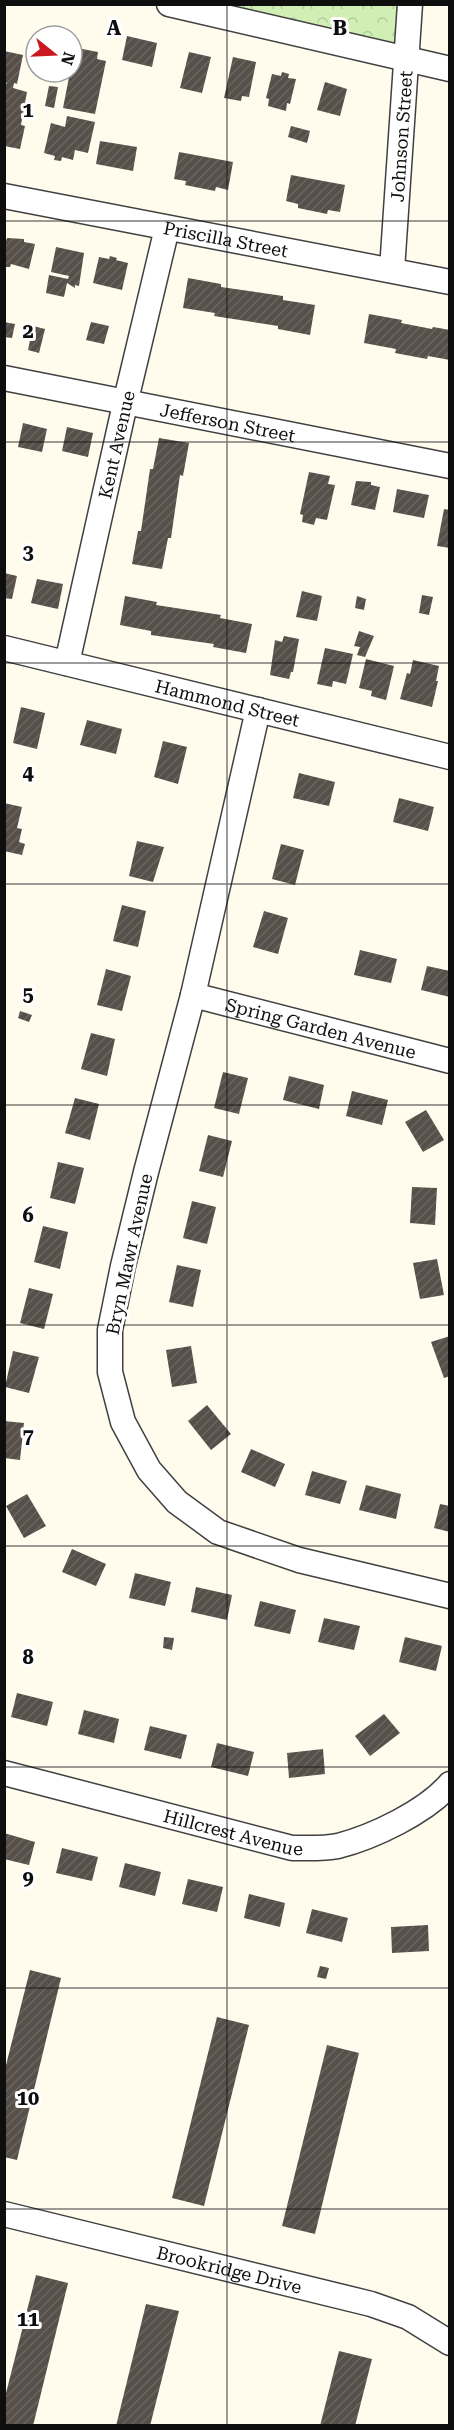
<svg xmlns="http://www.w3.org/2000/svg" width="454" height="2430" viewBox="0 0 454 2430" font-family="'Roboto Serif',serif">
<style>
.park{fill:url(#park-crowns)}
.building{fill:url(#building-hatch)}
.lines{fill:none;stroke-linecap:round;stroke-linejoin:round}
.street-casing{stroke:#414141;stroke-width:27}
.street{stroke:#fff;stroke-width:24}
.grid{fill:none;stroke:#0e0e0e;stroke-width:1.5;stroke-opacity:0.55}
.labels{text-anchor:middle;dominant-baseline:central;stroke-width:6;stroke-linejoin:round;paint-order:stroke}
.street-label{font-size:18px;fill:#0e0e0e;stroke:#fff}
.grid-label{font-size:20px;text-anchor:middle;font-weight:bold;fill:#0e0e0e;stroke:#fff;stroke-width:6;stroke-linejoin:round;paint-order:stroke}
</style>
<defs>
<pattern id="park-crowns" width="20" height="18" patternUnits="userSpaceOnUse" patternTransform="scale(1.5)"><rect width="20" height="18" fill="#d1eeb4"/><path d="M2 6a3 3 0 1 1 6 0M12 15a3 3 0 1 1 6 0" fill="none" stroke="#b2cb9a"/></pattern>
<pattern id="building-hatch" width="6" height="6" patternUnits="userSpaceOnUse" patternTransform="scale(1.5)"><rect width="6" height="6" fill="#574f49"/><path d="M-1 1l2-2M0 6l6-6M5 7l2-2" fill="none" stroke="#6a645f"/></pattern>
</defs>
<rect width="100%" height="100%" fill="#fffcee"/>
<path class="park" d="M169 5H411L408 58Z"/>
<path class="building" d="M127 36 157 43 152 67 122 60Z
M72 47 98 52 97 59 106 61 95 114 63 108 70 72H72Z
M4 51 23 55 17 84 14 83 13 88 27 92 21 125 25 126 20 149 4 146V86L7 83 4 82Z
M189 52 211 57 202 93 180 88Z
M233 57 256 62 249 97 242 96 241 101 224 98Z
M282 72 289 74 288 78 296 79 290 104 287 103 286 111 268 106 269 99 266 98 272 74 281 76Z
M325 82 347 89 340 116 317 110Z
M49 86 58 87 54 108 45 106Z
M67 116 95 122 88 153 75 150 73 160 62 157 61 161 54 160 55 156 44 153 51 123 65 127Z
M291 126 310 131 307 143 288 137Z
M100 141 137 147 133 171 96 164Z
M179 152 233 162 228 190 216 187 215 191 185 185 186 181 174 179Z
M291 175 345 185 340 212 328 210 327 214 298 208V204L286 201Z
M7 238 24 239V242L35 244 29 269 11 264 10 267H6L4 248Z
M56 247 84 253 79 286 75 285V288L67 283 64 297 46 293 49 275 68 279 69 276 51 272Z
M110 256 117 258 116 260 128 263 122 290 93 283 99 257 109 259Z
M188 278 221 284V287L283 296V300L315 305 310 335 278 329V326L214 316 215 313 183 308Z
M369 314 402 320 401 323 432 329 433 327 450 330V360L428 356 427 359 395 353 396 349 364 343Z
M4 322 15 324 12 338 4 337Z
M91 322 109 326 104 344 86 340Z
M33 326 45 329 39 353 28 350Z
M23 423 47 429 42 452 18 447Z
M67 427 93 433 88 457 62 451Z
M159 438 189 443 183 476 180 475 171 538H168L162 569 132 564 138 531H141L150 469H153Z
M309 472 330 476 328 484 335 485 327 520 316 518 314 525 302 522 303 515 300 514Z
M356 481 371 482V485L380 487 375 510 351 505Z
M397 489 429 495 424 518 393 512Z
M444 509 450 510V548L437 546Z
M4 573 17 576 12 599 4 598Z
M37 579 63 584 58 609 31 603Z
M302 591 322 596 317 621 296 617Z
M422 595 433 597 429 615 419 613Z
M125 596 157 602 156 605 221 615 220 618 252 624 246 653 213 647 214 644 151 635V631L120 625Z
M357 596 366 599 364 610 355 608Z
M359 631 374 636 365 657 357 655 360 647 354 646Z
M284 636 299 639 293 672H291L289 679 270 675 275 640 282 642Z
M325 648 353 654 346 684 333 681 332 687 317 684Z
M366 659 394 666 386 700 371 696 372 691 359 688Z
M413 660 439 666 436 681H438L432 707 400 699 407 673 410 674Z
M21 707 45 713 37 749 13 743Z
M87 720 122 729 116 754 80 745Z
M163 741 187 747 178 784 154 777Z
M299 773 335 782 329 806 293 798Z
M399 798 434 807 428 831 393 822Z
M4 803 22 807 17 828 22 829 19 842 25 844 22 855 4 851Z
M137 841 164 847 153 882 129 876Z
M281 844 304 850 295 885 272 879Z
M122 905 146 911 138 947 113 941Z
M264 911 288 918 278 954 253 947Z
M360 950 397 959 391 983 354 975Z
M427 966 450 971V997L421 990Z
M106 969 131 976 122 1011 97 1005Z
M20 1011 32 1015 29 1022 18 1018Z
M91 1033 115 1039 107 1076 81 1069Z
M223 1072 248 1078 239 1114 214 1108Z
M289 1076 324 1085 319 1109 283 1100Z
M352 1091 388 1100 382 1125 346 1116Z
M75 1098 99 1104 90 1140 65 1133Z
M426 1110 444 1140 423 1152 405 1122Z
M208 1135 232 1141 223 1177 199 1171Z
M58 1162 84 1168 75 1204 50 1198Z
M412 1187 437 1188 435 1225 410 1223Z
M192 1201 216 1207 207 1244 183 1238Z
M43 1226 68 1232 60 1269 34 1262Z
M437 1259 444 1295 420 1299 413 1263Z
M177 1265 201 1270 193 1307 169 1302Z
M29 1288 53 1294 44 1329 20 1323Z
M450 1336V1376L444 1378 431 1342Z
M191 1346 197 1383 172 1387 166 1350Z
M13 1351 39 1357 29 1393 5 1387Z
M207 1405 231 1434 211 1450 188 1421Z
M4 1421 24 1423 20 1460 4 1458Z
M251 1449 285 1464 275 1487 241 1472Z
M312 1471 347 1481 340 1504 305 1495Z
M366 1485 401 1494 396 1519 359 1510Z
M27 1494 46 1526 24 1538 6 1506Z
M440 1504 450 1506V1532L434 1528Z
M72 1549 106 1564 96 1586 62 1572Z
M135 1573 171 1582 165 1606 129 1598Z
M196 1587 232 1595 227 1620 191 1612Z
M260 1601 296 1610 290 1634 254 1626Z
M324 1618 360 1626 354 1650 318 1642Z
M164 1637 174 1638 172 1650 163 1648Z
M405 1637 442 1646 436 1671 399 1662Z
M17 1693 53 1702 47 1726 11 1717Z
M84 1710 119 1719 114 1743 78 1734Z
M384 1714 400 1733 370 1756 355 1736Z
M150 1726 187 1735 181 1759 144 1750Z
M217 1743 254 1752 248 1776 211 1767Z
M323 1749 325 1774 289 1778 287 1753Z
M4 1833 35 1842 29 1865 4 1859Z
M62 1848 98 1857 92 1881 56 1873Z
M125 1863 161 1872 155 1896 119 1887Z
M188 1879 223 1887 217 1912 182 1904Z
M249 1894 285 1903 280 1927 244 1918Z
M312 1909 348 1918 342 1942 306 1933Z
M428 1925 429 1951 392 1953 391 1927Z
M320 1966 329 1968 326 1979 317 1977Z
M30 1970 61 1978 17 2160 4 2157V2073Z
M217 2017 249 2025 204 2206 172 2198Z
M327 2045 359 2053 315 2234 282 2226Z
M36 2275 68 2283 33 2426H4V2401Z
M146 2304 179 2311 150 2426H116Z
M339 2351 372 2359 355 2426H320Z"/>
<g class="lines">
<defs>
<g id="street">
<path d="M169 4 450 69"/>
<path id="s1" d="M4 196 450 282"/>
<path id="s2" d="M392 270 410 4"/>
<path id="s3" d="M4 378 450 466"/>
<path id="s4" d="M4 648 450 757"/>
<path id="s5" d="M67 663 125 404 167 228"/>
<path d="M258 710 193 995 146 1172 123 1266 110 1330V1372L123 1422 149 1470 177 1502 218 1532 299 1560 450 1596"/>
<path id="s6" d="M193 995 450 1061"/>
<path id="s7" d="M4 1773 292 1848C306 1848 323 1849 338 1846 373 1837 426 1812 450 1784"/>
<path id="s8" d="M4 2214 371 2304 408 2317 450 2343"/>
</g>
</defs>
<use href="#street" class="street-casing"/>
<use href="#street" class="street"/>
</g>
<path class="grid" d="M227 4V2426M4 221H450M4 442H450M4 663H450M4 884H450M4 1105H450M4 1325H450M4 1546H450M4 1767H450M4 1988H450M4 2209H450"/>
<g class="labels">
<g class="street-label">
<text stroke="none"><textPath href="#s2" startOffset="134">Johnson Street</textPath></text>
<text stroke="none"><textPath href="#s1" startOffset="226">Priscilla Street</textPath></text>
<text stroke="none"><textPath href="#s3" startOffset="228">Jefferson Street</textPath></text>
<text stroke="none"><textPath href="#s5" startOffset="224">Kent Avenue</textPath></text>
<text stroke="none"><textPath href="#s4" startOffset="230">Hammond Street</textPath></text>
<text stroke="none"><textPath href="#s6" startOffset="132">Spring Garden Avenue</textPath></text>
<text transform="translate(129 1254) rotate(-78)">Bryn Mawr Avenue</text>
<text stroke="none"><textPath href="#s7" startOffset="237">Hillcrest Avenue</textPath></text>
<text stroke="none"><textPath href="#s8" startOffset="232">Brookridge Drive</textPath></text>
</g>
</g>
<g class="grid-label">
<text x="114" y="35">A</text>
<text x="340" y="35">B</text>
<text x="28" y="117">1</text>
<text x="28" y="338">2</text>
<text x="28" y="559">3</text>
<text x="28" y="780">4</text>
<text x="28" y="1001">5</text>
<text x="28" y="1222">6</text>
<text x="28" y="1443">7</text>
<text x="28" y="1664">8</text>
<text x="28" y="1885">9</text>
<text x="28" y="2105">10</text>
<text x="28" y="2326">11</text>
</g>
<rect width="454" height="2430" fill="none" stroke="#0e0e0e" stroke-width="12"/>
<g transform="translate(54 54) rotate(108)"><circle r="28" fill="#ffffff" stroke="#9f9f9f" stroke-width="1.5"/>
<path d="M0-4.5L10 22L0 15L-10 22Z" fill="#cb181f"/>
<text y="-9" font-size="16" font-weight="bold" text-anchor="middle" fill="#0e0e0e">N</text>
</g>
</svg>
